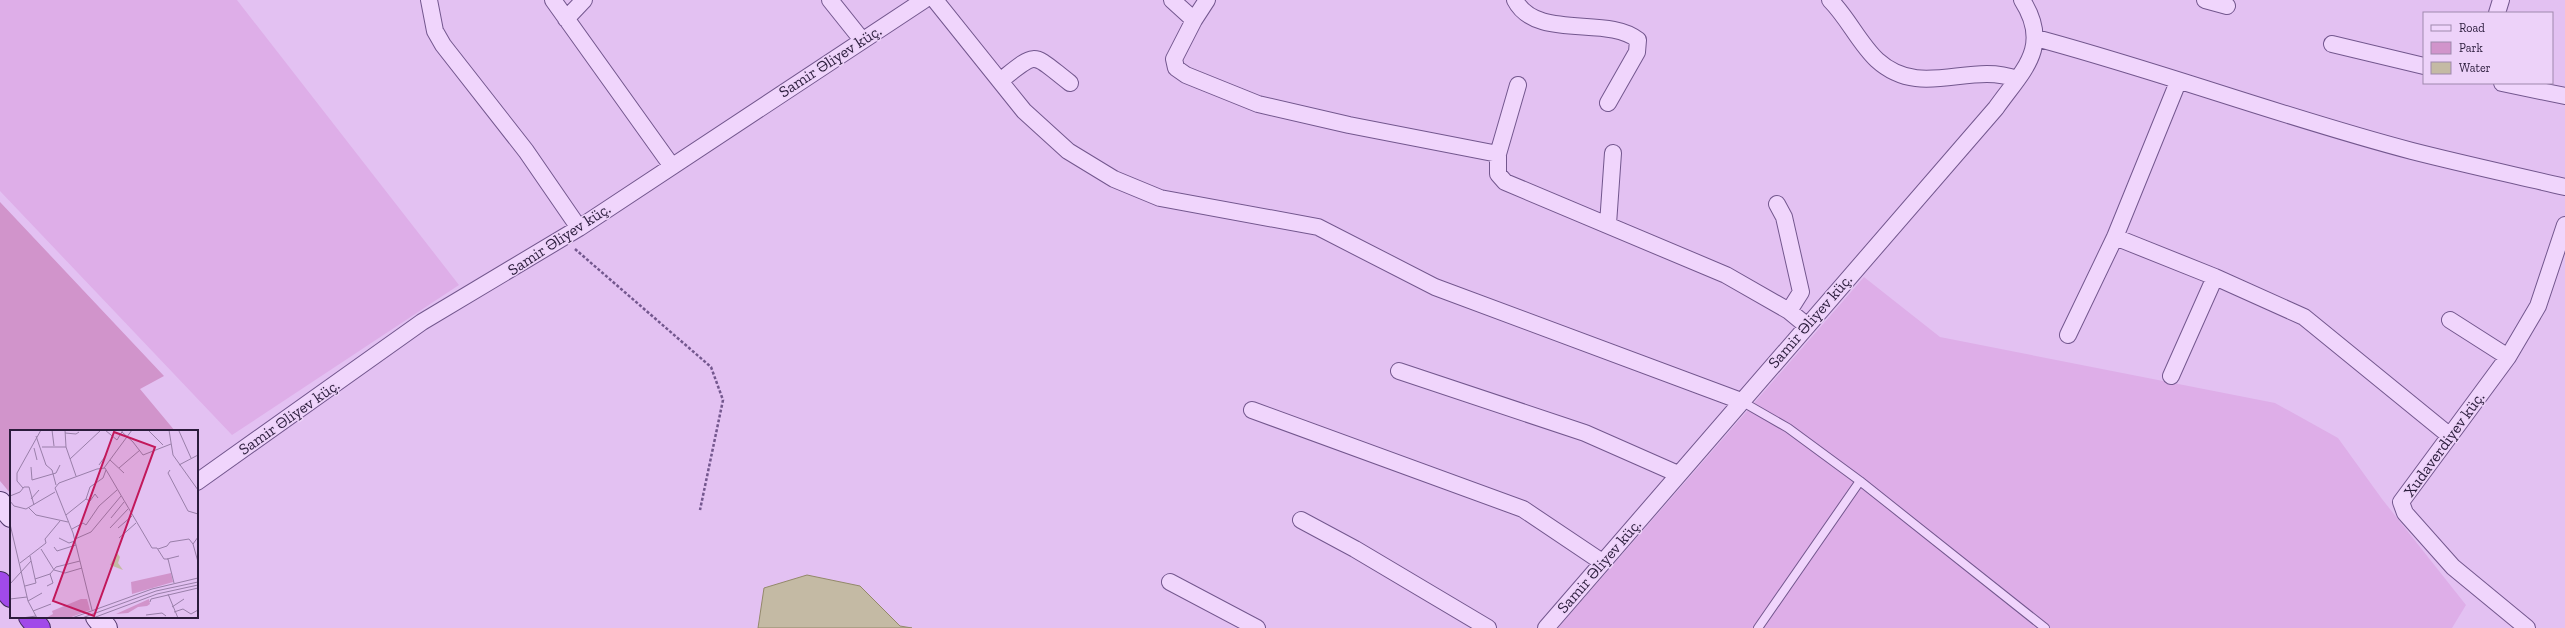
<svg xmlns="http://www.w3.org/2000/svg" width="2565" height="628" viewBox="0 0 2565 628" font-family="'Zilla Slab',serif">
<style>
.farmland{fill:#deaee8}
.green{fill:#d194cb}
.water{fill:#c4baa4;stroke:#93896a}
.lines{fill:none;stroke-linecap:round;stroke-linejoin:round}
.lane-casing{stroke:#73578e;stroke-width:10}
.street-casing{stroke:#73578e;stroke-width:18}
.secondary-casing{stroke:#543a6f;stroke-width:24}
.highway-casing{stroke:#412b5b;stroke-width:24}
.path{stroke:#73578e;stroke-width:2.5;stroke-dasharray:3 2;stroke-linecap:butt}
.lane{stroke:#f0d5fc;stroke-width:8}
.street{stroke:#f0d5fc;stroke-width:16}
.secondary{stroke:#f0d5fc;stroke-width:22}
.highway{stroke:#a14ae9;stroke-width:22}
.labels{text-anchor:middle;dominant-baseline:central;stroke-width:3;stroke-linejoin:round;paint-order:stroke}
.street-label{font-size:16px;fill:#2b1c3c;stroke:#edd2f9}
.inset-road{fill:none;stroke:#997fa9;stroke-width:1}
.view{fill:#c2185b;fill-opacity:0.15;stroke:#c2185b;stroke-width:2}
.inset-edge{fill:none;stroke:#2b1c3c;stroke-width:2}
</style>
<rect width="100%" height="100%" fill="#e3c1f2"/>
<path class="farmland" d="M0 0H237L459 285 232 435 0 191Z
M1864 277 1940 337 2275 403 2338 438 2382 499 2466 605 2452 628H1558Z"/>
<path class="green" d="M0 202 164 376 140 389 175 431H11V494L0 481Z"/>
<path class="water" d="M807 575 860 586 900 626 912 628H758L764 588Z"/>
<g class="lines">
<defs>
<path id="lane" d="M1741 401 1788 428 1860 481 2045 628
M1758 628 1860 481"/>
<path id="street" d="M429 0 435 31 443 45 526 151 579 228
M553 0 671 165
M830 0 862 40
M935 0 1024 111 1068 151 1114 179 1160 198 1318 227 1435 287 1741 401
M1172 0 1194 20 1174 59 1176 68 1186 75 1258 104 1349 125 1498 154V174L1505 182 1726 275 1789 311 1806 325
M1515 0C1536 41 1608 15 1638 40L1637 52 1608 103
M1830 0C1848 18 1859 43 1877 60 1921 100 1969 61 2017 79
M2205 0 2227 6
M2497 13 2501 0
M566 19 584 0
M1194 20 1207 0
M2036 38C2163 72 2286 118 2412 151 2463 164 2514 175 2565 187
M2332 44 2424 66
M1000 81C1039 50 1031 53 1070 83
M2502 83 2565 96
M1498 154 1518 85
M1777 204 1784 217 1801 292 1789 311
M1608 224 1613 153
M2115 237 2215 277 2304 317 2450 436
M2450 320 2508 357
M2068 335 2115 237 2178 82
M1399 371 1585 433 1678 474
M2171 376 2215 277
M1252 410 1523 509 1602 562
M197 482 422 322 579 228 924 0
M1301 520 1355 549 1488 628
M1170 582 1257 628
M1546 628 1996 108C2023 70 2052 47 2022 0
M2527 628 2453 567 2405 513 2401 502 2508 357 2538 306 2565 225"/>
<path id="secondary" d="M0 503 11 516
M97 617 106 628"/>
<path id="highway" d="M0 583 11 596
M30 617 39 628"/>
</defs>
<use href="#lane" class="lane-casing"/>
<use href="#street" class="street-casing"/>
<use href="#secondary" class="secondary-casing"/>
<use href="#highway" class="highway-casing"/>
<path class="path" d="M575 249 711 367 723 400 700 510"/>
<use href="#lane" class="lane"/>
<use href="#street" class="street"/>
<use href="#secondary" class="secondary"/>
<use href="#highway" class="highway"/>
</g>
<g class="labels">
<g class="street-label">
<text transform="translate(830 61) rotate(-33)">Samir Əliyev küç.</text>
<text transform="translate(559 239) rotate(-33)">Samir Əliyev küç.</text>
<text transform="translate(1810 321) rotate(-49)">Samir Əliyev küç.</text>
<text transform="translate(289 417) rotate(-35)">Samir Əliyev küç.</text>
<text transform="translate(2444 444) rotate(-54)">Xudaverdiyev küç.</text>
<text transform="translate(1599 566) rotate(-49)">Samir Əliyev küç.</text>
</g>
</g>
<g transform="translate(10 430)">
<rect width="188" height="188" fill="#e3c1f2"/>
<path d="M161 143 163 152 122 164 121 152ZM71 169H77L80 180 59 188H36L43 184 42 181ZM139 169 140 174 137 176 128 177 118 183 106 184Z" fill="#d194cb"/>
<path d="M107 123 110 127 108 133 113 140 100 135Z" fill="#c4baa4"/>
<path class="inset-road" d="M42 0 44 16M55 0 56 17 66 46M95 0 107 10 113 0M138 0 153 15M159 0 163 25 188 60M169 1 181 28M112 2 123 12 133 25 161 14M55 3 66 4 69 2M26 6 36 35 42 40 46 55M32 17H56M24 18 27 30M60 29 91 0M100 30 114 43M89 35 96 25M169 35 188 25M21 37 22 50 46 43 50 35M94 38 122 0M109 38 130 20M160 40 158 43 178 81 188 84M13 58 7 51V43L31 0M0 66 10 62 14 57H19L24 75M21 69 29 60M76 69 80 71 85 64 88 68M0 71 4 76 16 79 45 62M19 78 26 85 58 92M56 85 76 69 80 57 93 48 96 40M101 88 114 72M0 94 18 171 27 188M100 98 118 79M108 98 122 86M62 99 73 93 76 95 89 76 107 60M188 107 183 114 188 132M49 108 59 113 65 111M109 108 126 93M65 109 81 102 111 66M44 117 47 121 66 115M31 119 44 140 55 143 72 138M148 119 157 116 160 112 179 109 183 114M157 129 169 126M10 133 36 113 35 109 50 91M25 149 40 144 46 137 70 131M0 154 21 131M15 156 26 153 20 126M37 156 43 153 40 144M158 164 168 188M0 169 17 167M18 171 32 163M140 172 141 169 188 158M162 177 174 169M82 180 63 103 45 58 49 53 87 39 95 38 142 118H147L154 129H158L164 153M23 181 41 174M164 182 173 179 181 184 188 180M136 185 152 183 156 186M12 188 26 186M62 188 142 159 188 148M72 188 146 161 188 152M83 188 147 164 188 155"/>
<path class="view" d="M104 2 145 17 84 186 43 171Z"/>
<rect width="188" height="188" class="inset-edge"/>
</g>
<rect x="2423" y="12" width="130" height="72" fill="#edd2f9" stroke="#9f89ad"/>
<rect x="2431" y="25" width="20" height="6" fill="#f0d5fc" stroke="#9f89ad"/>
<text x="2459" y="32" font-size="12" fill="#2b1c3c">Road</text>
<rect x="2431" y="42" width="20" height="12" fill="#d194cb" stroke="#9f89ad"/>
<text x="2459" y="52" font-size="12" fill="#2b1c3c">Park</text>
<rect x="2431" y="62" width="20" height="12" fill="#c4baa4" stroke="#9f89ad"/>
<text x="2459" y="72" font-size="12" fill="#2b1c3c">Water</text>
</svg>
